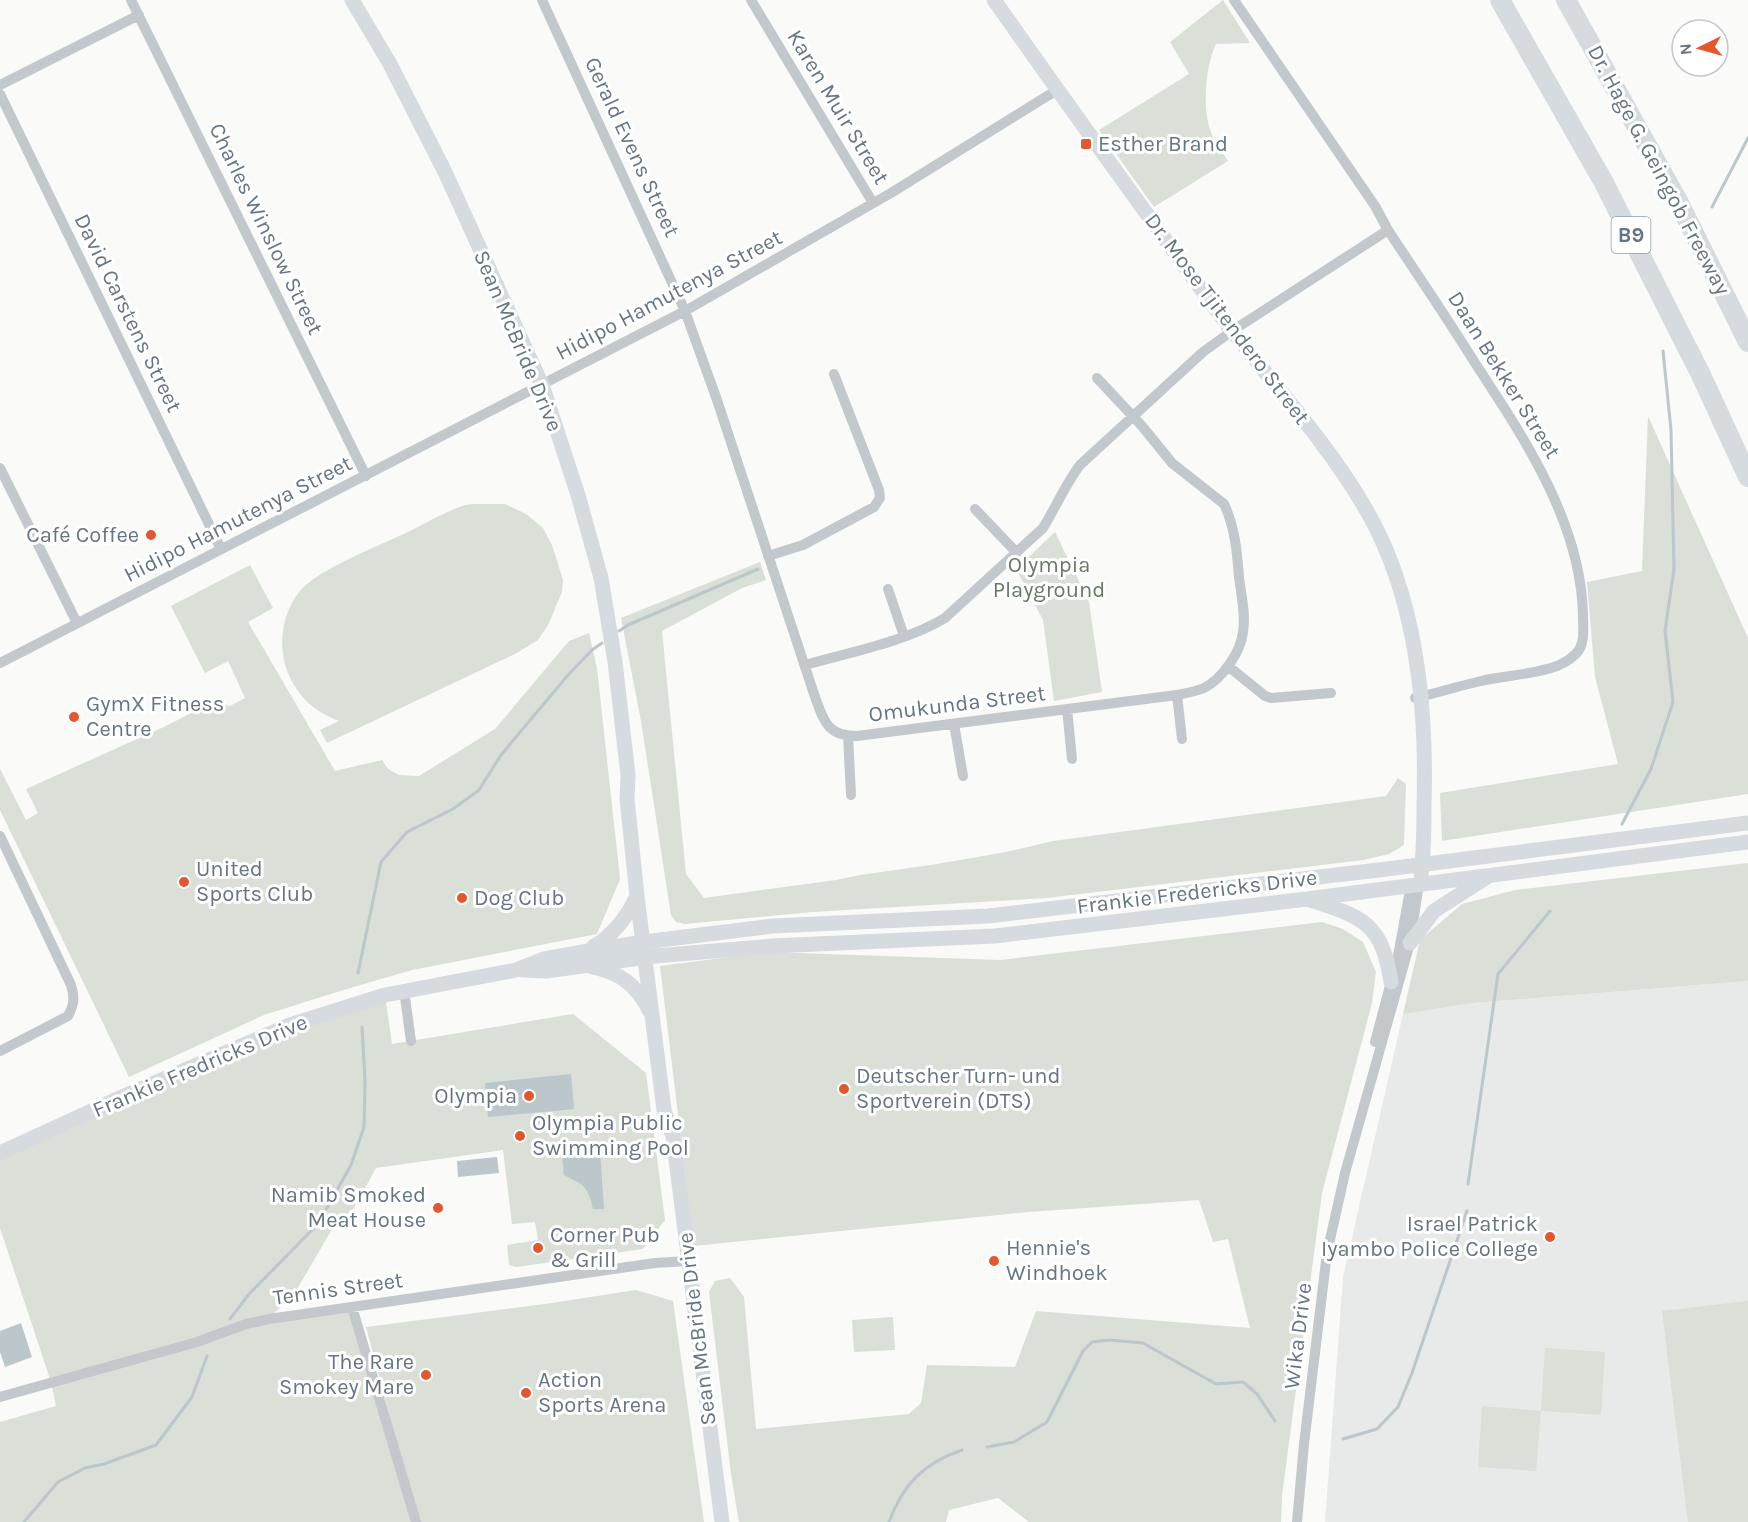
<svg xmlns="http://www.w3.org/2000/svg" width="1748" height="1522" viewBox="0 0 1748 1522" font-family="Karla,sans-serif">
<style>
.built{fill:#e8e9e9}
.green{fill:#dadfd7}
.water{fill:#bbc7cb}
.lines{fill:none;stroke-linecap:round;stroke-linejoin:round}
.stream{stroke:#bbc7cb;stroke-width:3}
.street{stroke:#c3c8cc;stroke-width:10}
.secondary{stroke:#d6dbdf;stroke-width:15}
.highway{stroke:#d6dbdf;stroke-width:20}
.poi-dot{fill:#e4572e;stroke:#fff;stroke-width:2}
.labels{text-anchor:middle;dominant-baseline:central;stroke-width:6;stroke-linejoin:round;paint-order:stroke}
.shield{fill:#fff;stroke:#939fa8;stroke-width:1.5}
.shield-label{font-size:21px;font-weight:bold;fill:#657683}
.street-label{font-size:22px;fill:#657683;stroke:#fff}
.poi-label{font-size:22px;fill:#657683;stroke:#fff;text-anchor:start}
.park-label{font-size:22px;fill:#687a64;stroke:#fff}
</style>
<rect width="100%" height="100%" fill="#fafaf8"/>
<path class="built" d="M1748 981V1522H1325L1343 1277 1403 1014 1474 1003Z"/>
<path class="green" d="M1223 0 1250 43 1216 44C1205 67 1201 113 1213 137 1217 145 1223 153 1228 161L1154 207 1099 130 1189 74 1170 42Z
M1648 416 1748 638V794L1442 841 1440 793 1618 764 1595 677 1587 582 1642 571Z
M480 504H505L526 514 543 528 552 545 563 580 562 592 548 625 538 640 515 654 327 743 320 730 339 721C315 712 298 697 288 673 277 646 282 613 300 591 318 569 381 545 408 532 426 523 443 513 462 506 467 504 474 504 480 504Z
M1055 532 1089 602 1102 692 1054 701 1043 620 1016 569Z
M760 562 766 580 742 588 662 631 686 874 704 898 836 880 860 875 937 864 1006 852 1053 841 1386 796 1398 778 1406 784 1404 845 1389 854 1363 860 1047 898 812 912 685 924 676 922 671 915 641 721 621 618Z
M250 565 273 608 248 622 335 771 382 760 388 769 399 775 419 776 495 729 569 641 589 633 597 668 620 879 597 934 412 970 340 991 264 1015 129 1077 0 810V769L26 820 38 813 26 789 166 726 212 702 230 706 245 698 228 661 205 673 171 606Z
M1748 863V981L1474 1003 1403 1014 1420 940 1462 904 1515 890Z
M1322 922 1343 929 1363 942 1376 972 1372 1003 1322 1193 1282 1496 1281 1522H1029L998 1498 949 1510 946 1522H739L731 1474 709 1292 715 1281 730 1278 744 1297 756 1429 909 1414 921 1403 927 1365 1015 1367 1036 1311 1250 1328 1228 1239 1213 1242 1199 1200 1028 1212 694 1246 660 966 768 952 1000 960Z
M385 995 392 1044 573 1014 646 1073 665 1220 643 1249 516 1267 509 1265 507 1245 538 1240 535 1222 512 1224 503 1150 376 1168 354 1208 331 1231 296 1291 270 1318 352 1307 416 1522H0V1422L56 1406 51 1382 0 1228V1155L274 1032Z
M636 1290 673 1301 704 1522H420L403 1467 366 1327 545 1304Z
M1748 1301V1522H1688L1662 1311Z
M893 1317 895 1350 854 1352 852 1320Z
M1545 1348 1605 1352 1601 1415 1541 1411 1536 1471 1478 1467 1482 1406 1541 1411Z"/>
<path class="water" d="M571 1074 574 1109 488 1117 485 1083Z
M600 1150 604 1209H593C588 1186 584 1185 564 1175L562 1156Z
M497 1157 499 1173 458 1177 457 1161Z
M21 1323 32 1357 5 1367 0 1352V1331Z"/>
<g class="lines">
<path class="stream" d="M1712 207 1748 138
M619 631 628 625 758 569
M1622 824 1651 769 1673 702 1665 631 1674 569 1671 430 1663 351
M358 973 381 862 407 832 453 809 479 790 501 755 568 675 592 650 602 643
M1468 1184 1498 974 1550 911
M230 1319 249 1294 318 1224 351 1165 364 1127 365 1081 362 1027
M1343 1439 1377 1429 1398 1407 1412 1373 1467 1211
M987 1447 1014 1442 1047 1422 1083 1351 1092 1342 1109 1340 1143 1343 1216 1384 1243 1382 1257 1394 1275 1421
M24 1522 58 1482 85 1468 104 1464 156 1445 192 1397 207 1356
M889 1522C903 1484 924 1463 962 1450"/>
<path class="street" d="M131 0 366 476
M542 0 685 311 717 400 815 697C824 721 827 736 857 736L1177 695C1186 693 1195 692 1204 688 1222 679 1241 652 1243 632 1246 615 1241 594 1239 577 1237 552 1235 527 1224 504L1172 463 1142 426 1097 378
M751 0 873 203
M1234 0 1375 206 1388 230C1417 274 1447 318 1475 363 1524 438 1581 522 1583 615 1583 626 1585 640 1579 650 1574 657 1564 663 1557 666 1533 675 1506 675 1481 681 1459 686 1437 693 1415 698
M0 85 139 15
M0 94 221 549
M0 468 77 623
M975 509 1017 553
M768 556 803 545 874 507 880 498 879 490 834 374
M888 589 904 636
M0 663 685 311 891 193 1057 90
M805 665C847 653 908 641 945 618L1043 528C1056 507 1065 485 1080 465L1203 352 1232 331 1388 230
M1228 666 1265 696 1271 698 1331 693
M1177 695 1182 739
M1067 709 1072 759
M954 724 963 776
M848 736 851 795
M0 836 71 985C75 998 74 1005 68 1016L0 1051
M404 990 411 1041
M1375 1042 1398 956 1411 885
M352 1307 416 1522
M0 1397 197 1342 246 1324 269 1319 655 1263 689 1261
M1297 1522 1304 1444 1327 1253 1345 1173 1410 943 1419 883"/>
<path class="secondary" d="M352 0 390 64 445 172 542 385 578 495 601 578 615 662 628 775 627 799 637 896 664 1110 673 1136
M994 0C1068 105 1143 209 1218 312 1266 377 1323 436 1364 506 1416 593 1427 704 1424 804 1424 827 1424 851 1421 874
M1310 900C1363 917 1382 923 1391 982
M1410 943 1434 911 1487 877
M593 947C614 935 627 917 637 896
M592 967C619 972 637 985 649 1010
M522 970 546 971 655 956 772 946 995 936 1307 899 1748 842
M673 1126V1136L722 1522
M0 1153 113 1101 290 1025 385 995 516 970 544 959 588 951 644 942 773 926 988 916 1387 869 1748 823"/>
<path class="highway" d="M1500 0 1603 181 1701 375 1748 477
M1566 0 1678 201 1748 342"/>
</g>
<g class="poi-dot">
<rect x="1080" y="138" width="12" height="12" rx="3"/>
<circle cx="151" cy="535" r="6"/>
<circle cx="74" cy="717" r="6"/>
<circle cx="184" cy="882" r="6"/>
<circle cx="462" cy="898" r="6"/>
<circle cx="844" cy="1089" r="6"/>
<circle cx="529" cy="1096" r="6"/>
<circle cx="520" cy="1136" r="6"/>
<circle cx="438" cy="1208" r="6"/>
<circle cx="1550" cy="1237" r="6"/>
<circle cx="538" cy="1248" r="6"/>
<circle cx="994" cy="1261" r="6"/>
<circle cx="426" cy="1375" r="6"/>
<circle cx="526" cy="1393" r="6"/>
</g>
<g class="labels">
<rect class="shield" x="1611.5" y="217" width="39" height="36" rx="4.5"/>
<g class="shield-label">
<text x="1631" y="235">B9</text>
</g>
<g class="street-label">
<text transform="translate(838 107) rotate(59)">Karen Muir Street</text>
<text transform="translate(632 147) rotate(65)">Gerald Evens Street</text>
<text transform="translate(1659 170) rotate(62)">Dr. Hage G. Geingob Freeway</text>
<text transform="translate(266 229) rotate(64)">Charles Winslow Street</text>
<text transform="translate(669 295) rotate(-28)">Hidipo Hamutenya Street</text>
<text transform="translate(128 313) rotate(64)">David Carstens Street</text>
<text transform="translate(1227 319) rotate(53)">Dr. Mose Tjitendero Street</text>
<text transform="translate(518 341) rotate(67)">Sean McBride Drive</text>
<text transform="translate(1504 375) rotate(58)">Daan Bekker Street</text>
<text transform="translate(238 519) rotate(-27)">Hidipo Hamutenya Street</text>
<text transform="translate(957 704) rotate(-7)">Omukunda Street</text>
<text transform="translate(1197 892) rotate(-7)">Frankie Fredericks Drive</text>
<text transform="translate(200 1066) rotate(-23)">Frankie Fredricks Drive</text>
<text transform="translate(338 1289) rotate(-8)">Tennis Street</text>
<text transform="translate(697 1329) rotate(-97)">Sean McBride Drive</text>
<text transform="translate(1298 1336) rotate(-83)">Wika Drive</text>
</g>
<g class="poi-label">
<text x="1098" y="144">Esther Brand</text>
<text x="139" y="535" text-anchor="end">Café Coffee</text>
<text x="86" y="704">GymX Fitness<tspan x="86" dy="25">Centre</tspan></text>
<text x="196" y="869">United<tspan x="196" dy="25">Sports Club</tspan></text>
<text x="474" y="898">Dog Club</text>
<text x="856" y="1076">Deutscher Turn- und<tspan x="856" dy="25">Sportverein (DTS)</tspan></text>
<text x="517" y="1096" text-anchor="end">Olympia</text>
<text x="532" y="1123">Olympia Public<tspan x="532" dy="25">Swimming Pool</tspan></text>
<text x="426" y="1195" text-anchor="end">Namib Smoked<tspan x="426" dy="25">Meat House</tspan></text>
<text x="1538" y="1224" text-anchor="end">Israel Patrick<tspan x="1538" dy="25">Iyambo Police College</tspan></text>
<text x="550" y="1235">Corner Pub<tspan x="550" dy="25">&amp; Grill</tspan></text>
<text x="1006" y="1248">Hennie's<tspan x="1006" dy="25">Windhoek</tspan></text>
<text x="414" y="1362" text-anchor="end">The Rare<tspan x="414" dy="25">Smokey Mare</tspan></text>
<text x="538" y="1380">Action<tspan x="538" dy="25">Sports Arena</tspan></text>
</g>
<g class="park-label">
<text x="1049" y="565">Olympia<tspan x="1049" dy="25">Playground</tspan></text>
</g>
</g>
<g transform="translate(1700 48) rotate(265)"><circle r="28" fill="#ffffff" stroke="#c1c8cd" stroke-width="1.5"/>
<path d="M0-4.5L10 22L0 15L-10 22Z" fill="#e4572e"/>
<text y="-9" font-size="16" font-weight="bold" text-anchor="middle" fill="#657683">N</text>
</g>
</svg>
